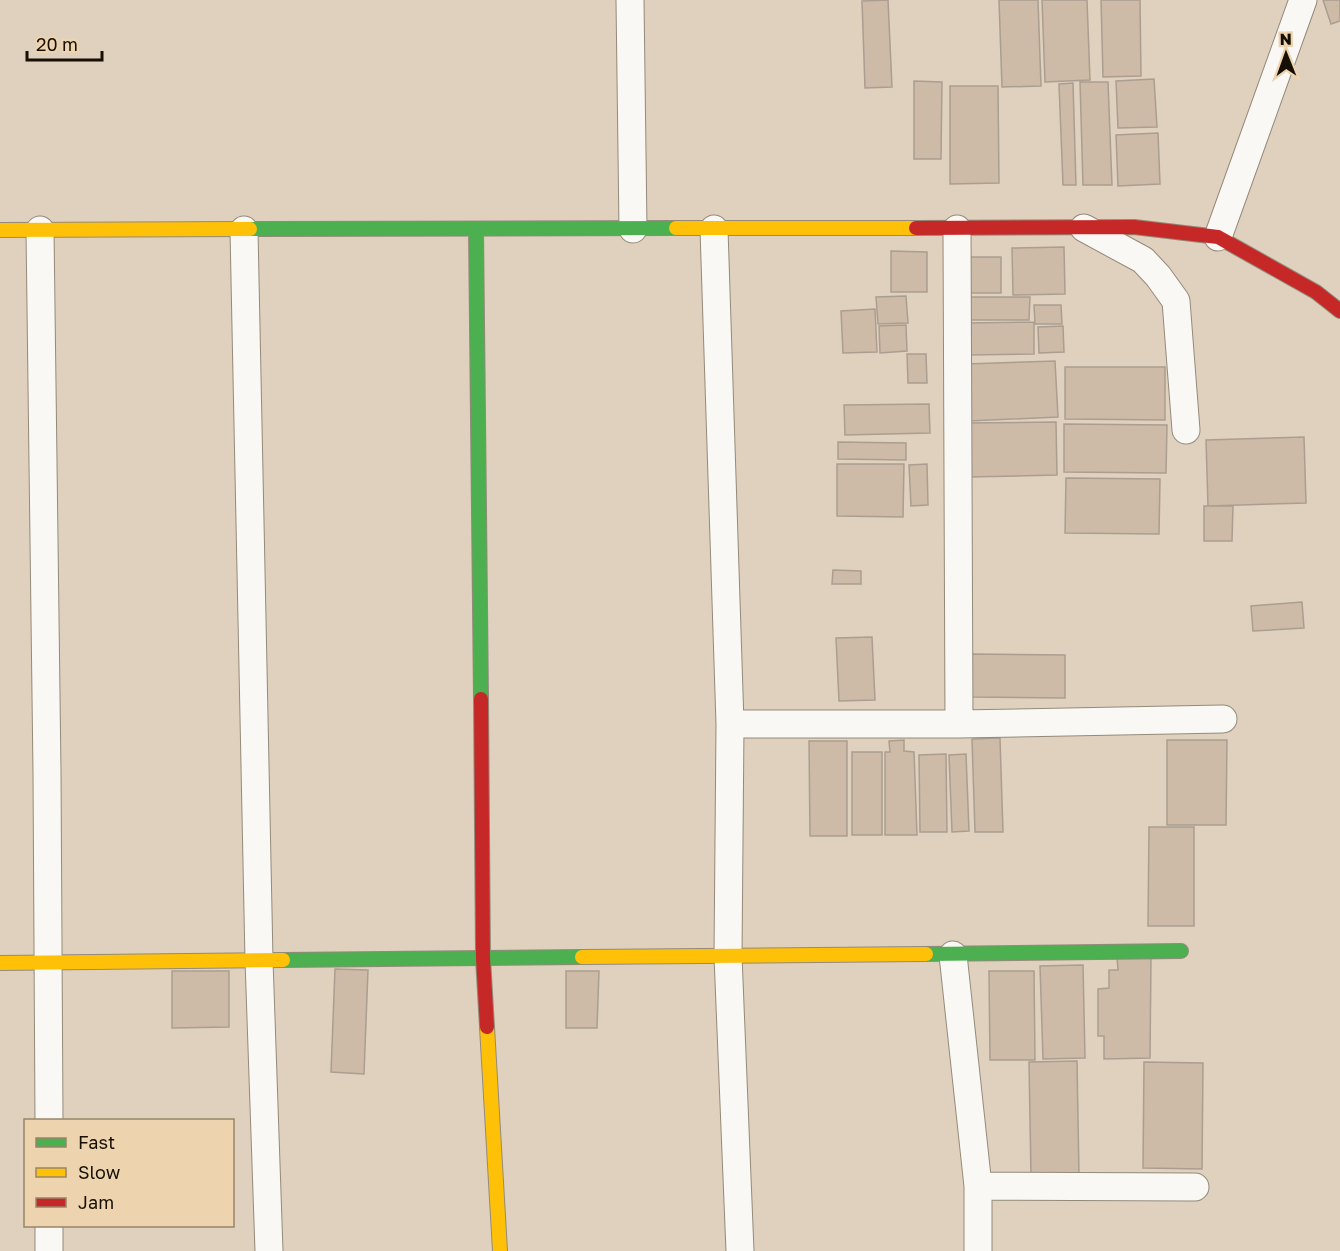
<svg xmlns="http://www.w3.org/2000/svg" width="1340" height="1251" viewBox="0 0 1340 1251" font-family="'Golos Text',sans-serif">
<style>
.building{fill:#cdbaa7;stroke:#ab9e91;stroke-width:1.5}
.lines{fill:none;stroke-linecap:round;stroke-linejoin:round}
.street-casing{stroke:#948a7a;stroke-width:29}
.fast-casing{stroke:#948a7a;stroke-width:16}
.slow-casing{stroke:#948a7a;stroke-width:16}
.jam-casing{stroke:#948a7a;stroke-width:16}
.street{stroke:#faf8f5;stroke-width:27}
.fast{stroke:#4caf50;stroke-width:14}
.slow{stroke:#ffc107;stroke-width:14}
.jam{stroke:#c62828;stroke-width:14}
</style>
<rect width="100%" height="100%" fill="#dfd1bd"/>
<path class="building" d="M888 0 892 87 865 88 862 1Z
M999 0H1038L1041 86 1002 87Z
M1042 0H1087L1090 80 1045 82Z
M1101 0H1140L1141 76 1103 77Z
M1323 0H1340V21L1331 24Z
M1154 79 1157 127 1118 128 1116 81Z
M914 81 942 82 941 159H914Z
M1080 82H1108L1112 185H1083Z
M1073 83 1076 185H1063L1059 84Z
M950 86H998L999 183 950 184Z
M1158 133 1160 184 1118 186 1116 135Z
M1064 247 1065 294 1013 295 1012 248Z
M891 251 927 252V292H891Z
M968 257H1001V293H968Z
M906 296 908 323 878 324 876 297Z
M968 297H1030L1029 320H967Z
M1034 305H1061L1062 324H1035Z
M875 309 877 352 843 353 841 311Z
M1034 322V354L968 355 967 323Z
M906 325 907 351 880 353 879 326Z
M1063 326 1064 352 1039 353 1038 327Z
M907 354H926L927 383H908Z
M1055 361 1058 417 969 421 966 364Z
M1065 367H1165V420L1065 419Z
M929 404 930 433 845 435 844 405Z
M1056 422 1057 475 968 477 967 423Z
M1064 424 1167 425 1166 473 1064 472Z
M1304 437 1306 503 1208 506 1206 440Z
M838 442 906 443V460L838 459Z
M837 464H904L903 517 837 516Z
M927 464 928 505 911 506 909 465Z
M1066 478 1160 479 1159 534 1065 533Z
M1204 506H1233L1232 541H1204Z
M833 570 861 571V584H832Z
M1302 602 1304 628 1253 631 1251 606Z
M872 637 875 700 839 701 836 638Z
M972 654 1065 655V698L972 697Z
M1000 738 1003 832H975L972 739Z
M904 740V751L914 752 917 835H885V752H890L889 741Z
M1167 740H1227L1226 825H1167Z
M809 741H847V836H810Z
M852 752H882V835H852Z
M946 754 947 832H920L919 755Z
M966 754 969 831 952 832 949 755Z
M1149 827H1194V926H1148Z
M1117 957 1151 958 1150 1058 1104 1059V1036H1098V989L1109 988V970H1118Z
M1083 965 1085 1058 1043 1059 1040 966Z
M335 969 368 970 364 1074 331 1072Z
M172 971H229V1027L172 1028Z
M566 971H599L597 1028H566Z
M989 971H1034L1035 1060H990Z
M1077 1061 1079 1176H1031L1029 1062Z
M1144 1062 1203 1063 1202 1169 1143 1168Z"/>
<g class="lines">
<defs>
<path id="street" d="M630 0 633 229
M1084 228 1143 260 1158 276 1176 301 1186 430
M714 229 730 724 728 956 740 1251
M957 229 959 724
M40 230 47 772 49 1120
M244 230 259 960 269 1251
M1218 237 1303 0
M730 724H959L1223 719
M953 955 978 1186V1251
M978 1186 1195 1187
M49 1226V1251"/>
<path id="fast" d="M250 229 676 228
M476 229 481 699
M926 954 1181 951
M283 960 582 957"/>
<path id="slow" d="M676 228H916
M0 230 250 229
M582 957 926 954
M0 963 283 960
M487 1027 500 1251"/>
<path id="jam" d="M916 228 1134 227 1218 237 1316 292 1340 311
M481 699 483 958 487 1027"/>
</defs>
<use href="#street" class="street-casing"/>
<use href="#fast" class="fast-casing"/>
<use href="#slow" class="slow-casing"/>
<use href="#jam" class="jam-casing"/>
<use href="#street" class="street"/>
<use href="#fast" class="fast"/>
<use href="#slow" class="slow"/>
<use href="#jam" class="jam"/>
</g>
<rect x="24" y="1119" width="210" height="108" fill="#edd4af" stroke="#97856a" stroke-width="1.5"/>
<rect x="36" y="1138" width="30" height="9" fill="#4caf50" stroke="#97856a" stroke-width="1.5"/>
<text x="78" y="1149" font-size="18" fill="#170f03">Fast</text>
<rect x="36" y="1168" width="30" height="9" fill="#ffc107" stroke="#97856a" stroke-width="1.5"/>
<text x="78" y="1179" font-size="18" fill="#170f03">Slow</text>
<rect x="36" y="1198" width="30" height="9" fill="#c62828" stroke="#97856a" stroke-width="1.5"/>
<text x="78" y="1209" font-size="18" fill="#170f03">Jam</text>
<g transform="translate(1286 54) rotate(359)" stroke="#edd4af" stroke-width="4.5" paint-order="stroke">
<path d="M0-4.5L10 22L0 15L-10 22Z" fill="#170f03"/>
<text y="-9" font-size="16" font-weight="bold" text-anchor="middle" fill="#170f03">N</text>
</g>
<path d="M27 51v9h75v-9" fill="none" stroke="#170f03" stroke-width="3"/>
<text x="36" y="51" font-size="18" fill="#170f03" stroke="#edd4af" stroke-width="4.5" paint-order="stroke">20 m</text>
</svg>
